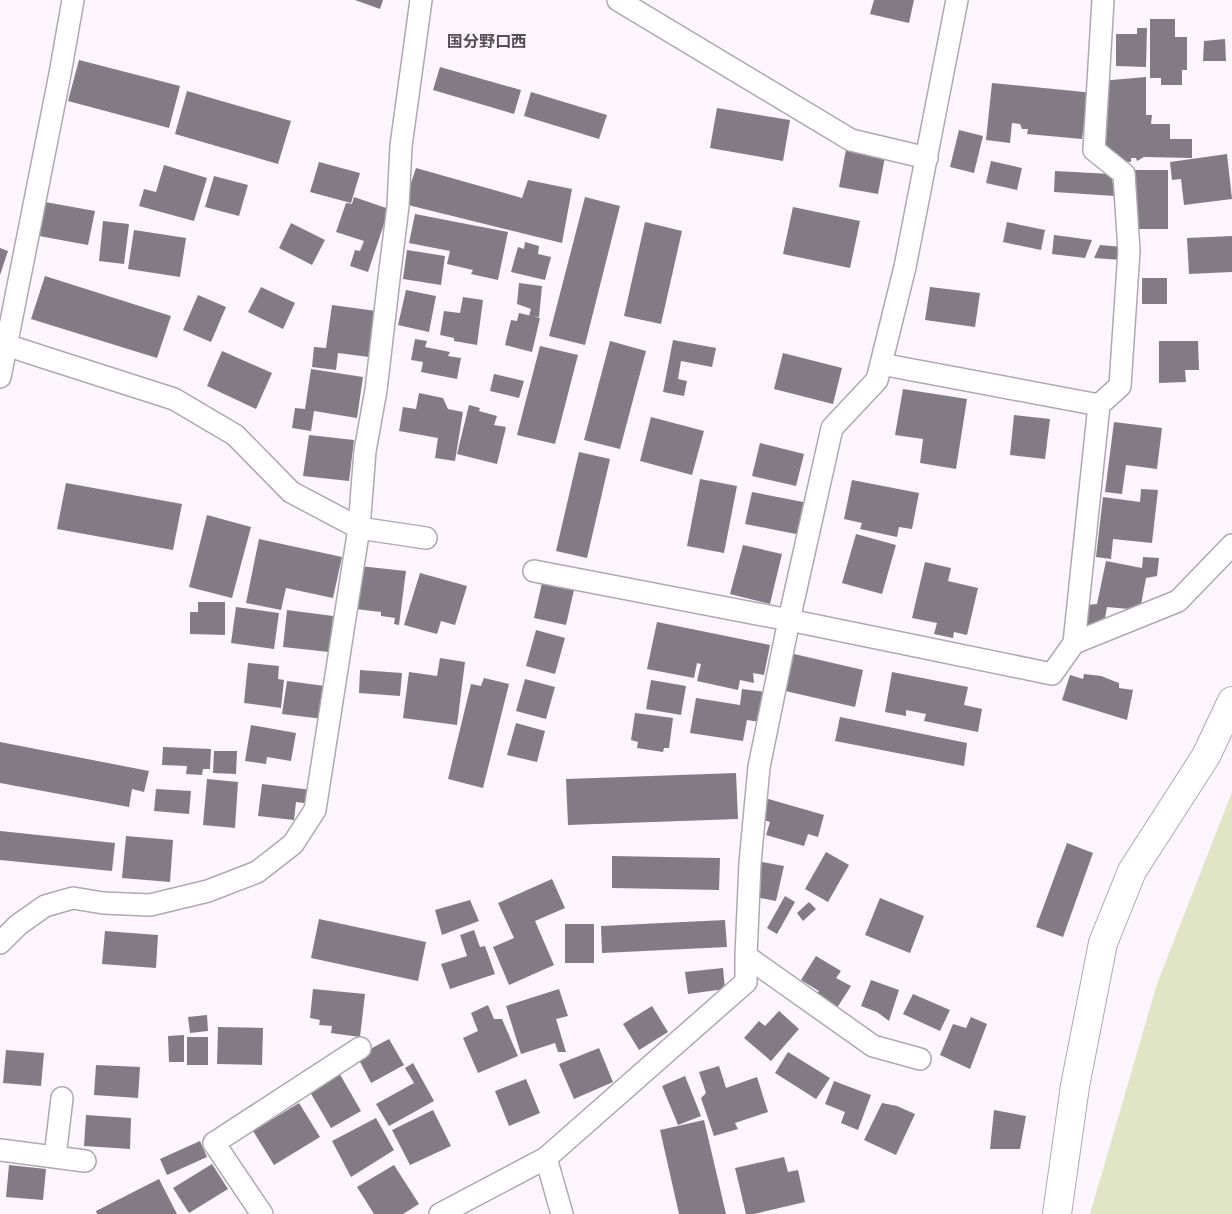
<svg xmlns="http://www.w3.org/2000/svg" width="1232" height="1214" viewBox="0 0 1232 1214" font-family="Commissioner,'Noto Sans JP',sans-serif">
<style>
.green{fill:#e0e5c6}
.building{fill:#827b84}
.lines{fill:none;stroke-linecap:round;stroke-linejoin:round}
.street-casing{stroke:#afa7b1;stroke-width:24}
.secondary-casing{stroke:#afa7b1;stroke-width:30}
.street{stroke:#fff;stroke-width:21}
.secondary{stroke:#fff;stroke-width:28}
.labels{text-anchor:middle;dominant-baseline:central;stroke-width:4;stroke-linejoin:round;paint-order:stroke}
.quarter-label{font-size:16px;font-weight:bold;fill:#564e57;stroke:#fcf5fe}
</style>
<rect width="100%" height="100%" fill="#fcf5fe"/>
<path class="green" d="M1232 792V1214H1090L1157 984Z"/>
<path class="building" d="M355 0H383L380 9Z
M874 0H914L909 23 870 14Z
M1150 19H1175V37H1187V70H1182V85H1161V78H1150Z
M1137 28H1147L1146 67 1116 66V34H1137Z
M1225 39 1226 61H1203L1204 41Z
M79 60 180 86 169 128 68 101Z
M440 67 521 90 514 114 433 90Z
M1146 77V115H1152L1151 124H1170V139H1192V158L1144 157 1137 161 1136 158H1131V162L1110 160 1099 150 1100 81Z
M992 83 1094 93 1090 124 1084 123 1082 139 1027 134 1028 129H1022L1020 124 1012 123 1010 143 986 140Z
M187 91 291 121 278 164 175 134Z
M531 92 607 115 599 139 524 116Z
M717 108 790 120 783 161 710 148Z
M959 130 983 136 974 173 950 167Z
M846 150 885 157 878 194 839 187Z
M1227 154 1232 199 1184 205 1181 179 1172 180 1170 162Z
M991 161 1022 168 1017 190 986 183Z
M319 162 360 173 351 203 310 192Z
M164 165 207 178 194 221 139 206 144 189 156 192Z
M416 168 522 198 528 180 572 189 562 243 404 204Z
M1132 170H1168V229H1133Z
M1055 171 1111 174 1115 196 1054 192Z
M214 176 248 185 239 216 205 207Z
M354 197 389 209 368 272 350 266 355 250 360 251 364 241 336 232 346 203 353 204H352Z
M585 197 620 206 585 345 549 336Z
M45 202 95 211 88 245 39 236Z
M793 207 860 221 850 268 783 254Z
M415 214 508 232 498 280 471 274 473 270 447 264 450 251 409 243Z
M103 221 129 224 124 264 99 261Z
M645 222 682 231 661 324 624 316Z
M1007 222 1045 230 1041 250 1003 242Z
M291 223 325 240 312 265 279 248Z
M134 230 186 238 180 277 128 269Z
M1054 235 1092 240 1085 258 1052 254Z
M1232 236V272L1189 274 1187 238Z
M525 242 539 246 538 254 551 257 545 280 511 272 518 247 524 249Z
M1100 245 1123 247 1122 260 1094 258Z
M0 248 8 251 0 275Z
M407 250 445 256 441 285 403 279Z
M45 276 171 316 157 358 31 319Z
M1142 278H1167V304H1142Z
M519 283 542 286 539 317 529 316 531 309 517 304Z
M261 287 295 303 283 329 248 312Z
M930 287 980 293 975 327 925 320Z
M406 290 436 296 429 332 398 325Z
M198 295 226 307 211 342 183 330Z
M463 297 483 300 477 345 454 341V338L440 335 444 311 460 313Z
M332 305 376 311 369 357 338 353 336 370 312 367 314 347 326 348Z
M519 313 540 318 532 352 505 345 511 320 517 321Z
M415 339 427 341 425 347 450 352 448 356 461 358 457 379 421 372 423 362 411 360Z
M673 340 716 348 712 367 681 361 678 379 687 381 684 396 663 392Z
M610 341 646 351 620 449 584 440Z
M1159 341H1198L1199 370H1185L1186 382 1159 383Z
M540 346 578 355 555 444 517 435Z
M222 351 272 373 256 409 207 386Z
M783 353 842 368 833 404 774 389Z
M311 369 363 377 357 418 314 411 311 431 292 428 295 408 305 409Z
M494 374 524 381 519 398 490 391Z
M903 389 967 399 956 469 920 463 923 439 895 435Z
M419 393 443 398 448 409 463 412 455 461 435 458 438 438 399 431 403 407 416 409Z
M469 405 480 408 479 411 497 416 494 425 506 427 497 464 457 454Z
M1014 415 1050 419 1045 459 1010 455Z
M651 417 704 431 692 475 640 461Z
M1114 422 1162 428 1157 469 1126 465 1122 494 1105 492Z
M309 435 354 440 349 481 303 476Z
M760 443 804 454 796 486 752 476Z
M579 452 610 459 587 558 556 551Z
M700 479 737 486 724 553 687 546Z
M852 480 919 493 912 529 899 527 897 537 860 529 862 523 844 519Z
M66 483 182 504 173 550 57 529Z
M1141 489 1158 490 1152 543 1113 539 1111 559 1096 557 1103 497 1140 502Z
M752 492 808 503 801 535 745 524Z
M207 515 251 527 232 598 189 587Z
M856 534 896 545 882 594 842 583Z
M259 539 342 557 333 598 286 588 281 610 246 603Z
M743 545 782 554 770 604 730 594Z
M1143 557 1159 558 1157 576 1146 578 1140 610 1107 607 1103 629 1083 628 1086 605 1097 604 1106 561 1142 568Z
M925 562 951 568 948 581 978 588 967 635 954 632 953 638 934 634 937 623 912 618Z
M359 566 406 571 399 625 394 624 395 618 381 616V612L355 609Z
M420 573 467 586 455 625 441 621 437 634 404 625Z
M542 583 574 590 566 625 534 618Z
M198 602H225V635L190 634V612H198Z
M236 607 279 613 274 649 231 643Z
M287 610 333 616 329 652 283 647Z
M657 622 770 645 764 675 753 673 754 683 740 680 738 690 697 681 701 664 697 663 694 678 647 669Z
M536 630 565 638 555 674 526 666Z
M790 653 863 670 855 707 781 690Z
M440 658 465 662 457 725 403 718 409 672 437 676Z
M248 663 279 666 278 679 284 680 281 708 244 703Z
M360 670 402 673 400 696 359 693Z
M892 672 968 687 964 705 982 709 978 732 924 721 926 714 906 710V716L885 712Z
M1084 674 1101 676 1119 683V688L1133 690 1127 720 1062 700 1070 675 1083 679Z
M484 678 509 684 483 788 448 779 471 684 481 686Z
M525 679 555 687 546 719 516 711Z
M651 680 686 686 681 715 646 709Z
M287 681 325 686 323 719 282 714Z
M742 689 765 692 760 722 747 720 743 741 690 733 696 698 740 705Z
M635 713 673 718 669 748H664L663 752 637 748 638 742 631 740Z
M840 717 967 743 964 766 835 741Z
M516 723 545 731 537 762 507 755Z
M251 725 296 733 291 761 267 757 266 764 245 761Z
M0 742 149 771 144 792 132 789 129 807 0 783Z
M163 747 211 749 210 769H203L202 775 186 774 187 766 162 765Z
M214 751H237L236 774 213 773Z
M736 773 738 819 568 825 566 779Z
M207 779 238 782 235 828 203 825Z
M262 784 312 790 311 804 296 802 294 820 258 816Z
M156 789 191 791 189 814 154 811Z
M765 798 824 815 818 837 808 834 804 846 766 835 770 822 760 819Z
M0 831 115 843 112 871 0 860Z
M126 836 173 840 170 882 122 878Z
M1067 843 1093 853 1063 937 1036 927Z
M826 852 849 865 828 902 805 889Z
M612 856 720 858 719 890 612 888Z
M762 862 784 866 776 901 755 897Z
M552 879 565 908 535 921 554 965 509 985 493 947 514 938 498 903Z
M785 896 795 902 777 934 767 928Z
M880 898 924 916 910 953 865 935Z
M470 900 479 921 442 935 435 910Z
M809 902 816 909 803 921 797 913Z
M319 919 426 942 418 981 311 958Z
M725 920 727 947 602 953 601 926Z
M565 924H594V963H565Z
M474 930 480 947 485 946 495 974 450 989 441 964 467 956 460 935Z
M105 931 158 935 156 968 102 964Z
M816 956 841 971 836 978 851 986 835 1011 814 998 819 991 801 980Z
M723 968 725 989 688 994 685 972Z
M871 980 899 990 889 1021 877 1012 861 1006Z
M313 989 365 994 360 1037 331 1033 332 1026 319 1025 320 1020 310 1018Z
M559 989 568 1016 556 1019 566 1052H558L555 1043 521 1054 506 1006Z
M913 994 950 1010 940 1031 903 1014Z
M488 1005 494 1019H502L518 1056 478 1073 463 1038 478 1031 471 1013Z
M652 1006 668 1032 639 1050 623 1024Z
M779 1011 799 1029 771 1061 744 1038 759 1021 765 1026Z
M207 1015 208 1031 190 1033 188 1017Z
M971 1017 987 1024 970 1069 940 1055 953 1024 966 1028Z
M218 1027 263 1028 262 1065 217 1064Z
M184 1035V1062H169L168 1036Z
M187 1037H208V1065H187Z
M389 1039 404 1065 371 1083 357 1056Z
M599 1048 613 1082 574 1099 559 1064Z
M6 1050 44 1053 41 1086 3 1083Z
M788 1052 830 1078 816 1099 775 1073Z
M413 1063 434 1101 389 1126 376 1104 414 1083 405 1068Z
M96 1065 140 1067 138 1098 94 1095Z
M719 1066 726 1088 757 1077 768 1112 735 1123 738 1129 714 1136 701 1098 706 1093 699 1072Z
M338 1071 361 1111 331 1128 310 1092Z
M685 1076 701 1116 678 1125 662 1086Z
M526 1079 540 1113 509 1126 495 1091Z
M834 1081 871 1095 858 1130 841 1123 845 1112 825 1104Z
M299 1103 320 1137 274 1165 253 1131Z
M882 1103 897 1106 915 1114 896 1155 864 1140Z
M433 1110 451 1146 410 1165 392 1130Z
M994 1110 1026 1116 1020 1149H990Z
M86 1115 131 1118 130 1149 84 1146Z
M376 1118 394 1150 351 1177 332 1141Z
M704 1120 726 1214H679L660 1130Z
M200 1141 207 1157 167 1175 160 1159Z
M784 1157 788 1172 798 1170 805 1202 754 1214H746L735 1168Z
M212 1164 228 1189 189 1213 173 1188Z
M9 1165 46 1169 43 1200 6 1197Z
M394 1165 419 1204 403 1214H374L357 1187Z
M159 1179 177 1214H97L96 1211Z"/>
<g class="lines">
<defs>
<path id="street" d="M618 0 851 140 927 158
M0 343 43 357 174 399 235 435 291 492 359 528 426 538
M0 377 60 74 73 0
M1099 405 1120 386 1129 251 1124 174 1094 150 1103 0
M534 571 789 620 1052 674 1074 643 1099 405 881 364
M1074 643 1178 601 1232 545
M0 943 18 925 45 906 73 898 103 903 150 905 208 891 257 872 293 844 315 810 359 528 365 451 376 390 390 270 398 206 401 146 421 0
M746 956 873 1046 920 1059
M0 1150 85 1161
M55 1157 62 1098
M546 1158 562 1214
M262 1214 214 1143 360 1048
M440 1214 546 1158 746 982V956L750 863 759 767 789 620 832 428 877 380 905 267 957 0"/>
<path id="secondary" d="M1057 1214 1075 1086 1103 943 1132 871 1206 756 1232 701"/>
</defs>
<use href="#street" class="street-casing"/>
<use href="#secondary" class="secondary-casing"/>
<use href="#street" class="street"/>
<use href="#secondary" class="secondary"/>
</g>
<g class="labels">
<g class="quarter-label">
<text x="487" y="40">国分野口西</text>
</g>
</g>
</svg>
